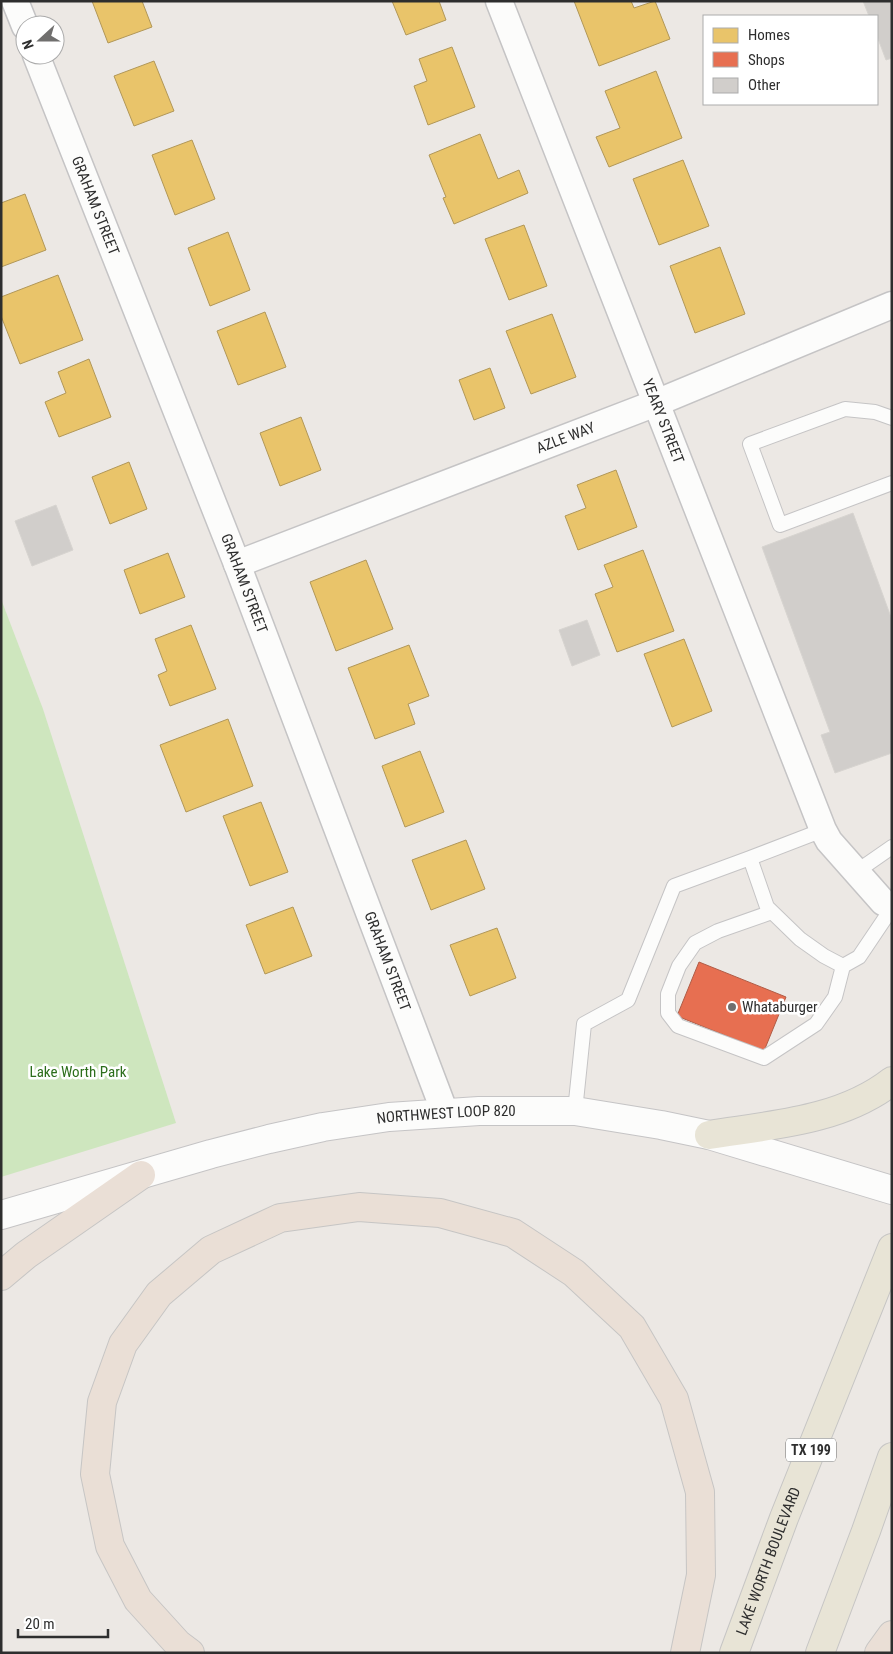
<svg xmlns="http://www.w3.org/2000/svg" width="893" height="1654" viewBox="0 0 893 1654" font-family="'Roboto Condensed',sans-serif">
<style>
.green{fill:#cee6be}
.homes{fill:#e9c46a;stroke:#b19758}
.shops{fill:#e76f51;stroke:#b05c46}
.building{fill:#d1cecb;stroke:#d7d4d0}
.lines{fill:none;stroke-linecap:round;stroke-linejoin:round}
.lane-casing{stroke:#c5c4c5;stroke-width:16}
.street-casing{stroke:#c5c4c5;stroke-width:29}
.secondary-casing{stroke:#c5c4c5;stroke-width:30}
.primary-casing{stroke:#c6c5c4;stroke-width:30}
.highway-casing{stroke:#c6c5c4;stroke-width:30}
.lane{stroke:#fcfcfb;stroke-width:14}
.street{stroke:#fcfcfb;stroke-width:26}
.secondary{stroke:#fcfcfb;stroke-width:28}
.primary{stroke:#e8e4d6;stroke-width:28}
.highway{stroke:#eadfd6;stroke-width:28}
.poi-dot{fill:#706f6e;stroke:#fff;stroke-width:2}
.labels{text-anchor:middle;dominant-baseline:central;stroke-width:5;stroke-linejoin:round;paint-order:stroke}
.shield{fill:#fff;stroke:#6d6d6d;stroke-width:1}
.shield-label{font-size:14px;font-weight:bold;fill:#2e2e2e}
.street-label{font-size:15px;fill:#2e2e2e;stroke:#fff}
.poi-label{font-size:15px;fill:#2e2e2e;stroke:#fff;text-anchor:start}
.park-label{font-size:15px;fill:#2c6e1b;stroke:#fff}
</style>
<rect width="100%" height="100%" fill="#ece8e4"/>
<path class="green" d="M1 599 43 709 176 1123 1 1177Z"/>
<path class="homes" d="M92 1H142L152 27 108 43Z
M392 1H439L446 20 406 35Z
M574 1H631L634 8 655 1 670 39 599 66Z
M452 47 475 107 428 125 414 86 427 81 419 59Z
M154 61 174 111 134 126 114 76Z
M656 71 682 138 609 167 596 137 620 128 605 91Z
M480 134 498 179 519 170 528 193 454 224 443 198 446 197 429 155Z
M192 140 215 199 175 215 152 155Z
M683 160 709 226 659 245 633 179Z
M25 194 46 250 1 267V203Z
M524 225 547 286 509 300 485 239Z
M228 232 250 290 210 306 188 248Z
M720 247 745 314 695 333 670 266Z
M58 275 83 340 20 364 1 316V297Z
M265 312 286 367 238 385 217 331Z
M552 314 576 377 531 394 506 331Z
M89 359 111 417 59 437 45 402 66 393 58 372Z
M490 368 505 408 474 420 459 380Z
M301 417 321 470 280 486 260 433Z
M129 462 147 509 110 524 92 477Z
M616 470 637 527 578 550 565 516 586 508 577 485Z
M643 550 674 631 617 652 595 594 613 587 604 565Z
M168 553 185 597 140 614 124 570Z
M366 560 393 629 336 651 310 582Z
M191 625 216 689 170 706 158 675 167 671 155 639Z
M684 639 712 711 672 727 644 654Z
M409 645 429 696 408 704 415 724 375 739 348 668Z
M228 719 253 786 186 812 160 745Z
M420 751 444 812 405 827 382 766Z
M261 802 288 872 250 886 223 816Z
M466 840 485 889 431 910 412 860Z
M293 907 312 956 265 974 246 925Z
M497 928 516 978 470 996 450 945Z"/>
<path class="shops" d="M699 962 786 997 764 1051 677 1016Z"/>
<path class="building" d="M863 1H892V58L886 60 877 36V16H869Z
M56 505 73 550 32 566 15 521Z
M853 513 892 620V753L835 773 821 735 830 732 762 547Z
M587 620 600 655 572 666 559 630Z"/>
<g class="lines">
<defs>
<path id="lane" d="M892 418 875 412 845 409 750 444 780 525 892 483
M823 830 750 858 767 907 800 939 824 956 843 966
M856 872 892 847
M772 912 718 931 695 943 679 966 668 994V1013L678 1026 764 1058 816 1024 835 997 843 966 859 957 892 908
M575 1111 584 1024 628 1000 674 886 750 858"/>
<g id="street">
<path d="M15 1 25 26"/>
<path id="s1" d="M499 1 823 830 829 841 883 902 892 907"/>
<path id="s2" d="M36 55 237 564 445 1113"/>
<path id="s3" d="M237 564 656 403 892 305"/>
</g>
<g id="secondary">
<path id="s4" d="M1 1215 211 1154 269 1139 323 1127 389 1117 479 1111H575L661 1125 709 1135 892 1190"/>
</g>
<g id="primary">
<path d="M709 1135C771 1125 841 1121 892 1081"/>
<path id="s5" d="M734 1653 784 1518 892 1248"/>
<path d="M820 1653 866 1531 892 1457"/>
</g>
<path id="highway" d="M1 1276 26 1255 141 1175
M190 1653 178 1644 138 1600 110 1546 95 1474 102 1402 123 1344 159 1294 211 1250 280 1218 359 1207 440 1213 513 1233 574 1273 632 1327 674 1399 700 1492 701 1575 685 1653
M879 1653 892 1635"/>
</defs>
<use href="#lane" class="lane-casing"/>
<use href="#street" class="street-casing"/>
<use href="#secondary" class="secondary-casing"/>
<use href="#primary" class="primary-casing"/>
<use href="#highway" class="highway-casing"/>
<use href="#lane" class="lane"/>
<use href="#street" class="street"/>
<use href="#secondary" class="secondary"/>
<use href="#primary" class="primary"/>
<use href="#highway" class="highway"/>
</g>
<circle class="poi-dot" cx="732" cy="1007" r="5"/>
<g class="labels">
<rect class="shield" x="786" y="1438.5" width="50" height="23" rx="4"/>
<g class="shield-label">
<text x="811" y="1450">TX 199</text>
</g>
<g class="street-label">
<text stroke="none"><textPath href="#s2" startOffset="162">GRAHAM STREET</textPath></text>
<text stroke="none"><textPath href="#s1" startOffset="451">YEARY STREET</textPath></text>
<text stroke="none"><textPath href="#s3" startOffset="352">AZLE WAY</textPath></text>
<text stroke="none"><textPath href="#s2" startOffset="568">GRAHAM STREET</textPath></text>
<text stroke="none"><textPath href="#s2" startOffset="972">GRAHAM STREET</textPath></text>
<text stroke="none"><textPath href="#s4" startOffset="458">NORTHWEST LOOP 820</textPath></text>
<text stroke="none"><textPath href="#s5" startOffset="98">LAKE WORTH BOULEVARD</textPath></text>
</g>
<g class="poi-label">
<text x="742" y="1007">Whataburger</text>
</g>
<g class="park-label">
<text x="78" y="1072">Lake Worth Park</text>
</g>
</g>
<rect width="893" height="1654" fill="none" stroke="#2e2e2e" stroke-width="5"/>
<rect x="703" y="15" width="175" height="90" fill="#ffffff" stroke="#ababab"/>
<rect x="713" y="28" width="25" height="15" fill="#e9c46a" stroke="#ababab"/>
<text x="748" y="40" font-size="15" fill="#2e2e2e">Homes</text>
<rect x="713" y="52" width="25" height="15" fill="#e76f51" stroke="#ababab"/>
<text x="748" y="65" font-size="15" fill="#2e2e2e">Shops</text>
<rect x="713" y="78" width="25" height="15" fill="#d1cecb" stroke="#ababab"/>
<text x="748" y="90" font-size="15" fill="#2e2e2e">Other</text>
<g transform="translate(40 40) rotate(249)"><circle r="24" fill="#ffffff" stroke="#ababab"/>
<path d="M0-4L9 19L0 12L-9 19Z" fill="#706f6e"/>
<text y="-8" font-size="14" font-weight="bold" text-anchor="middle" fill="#2e2e2e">N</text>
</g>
<path d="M18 1629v8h90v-8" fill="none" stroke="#2e2e2e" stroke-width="2.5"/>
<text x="25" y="1629" font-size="15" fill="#2e2e2e" stroke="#ffffff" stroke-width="4" paint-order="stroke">20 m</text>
</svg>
